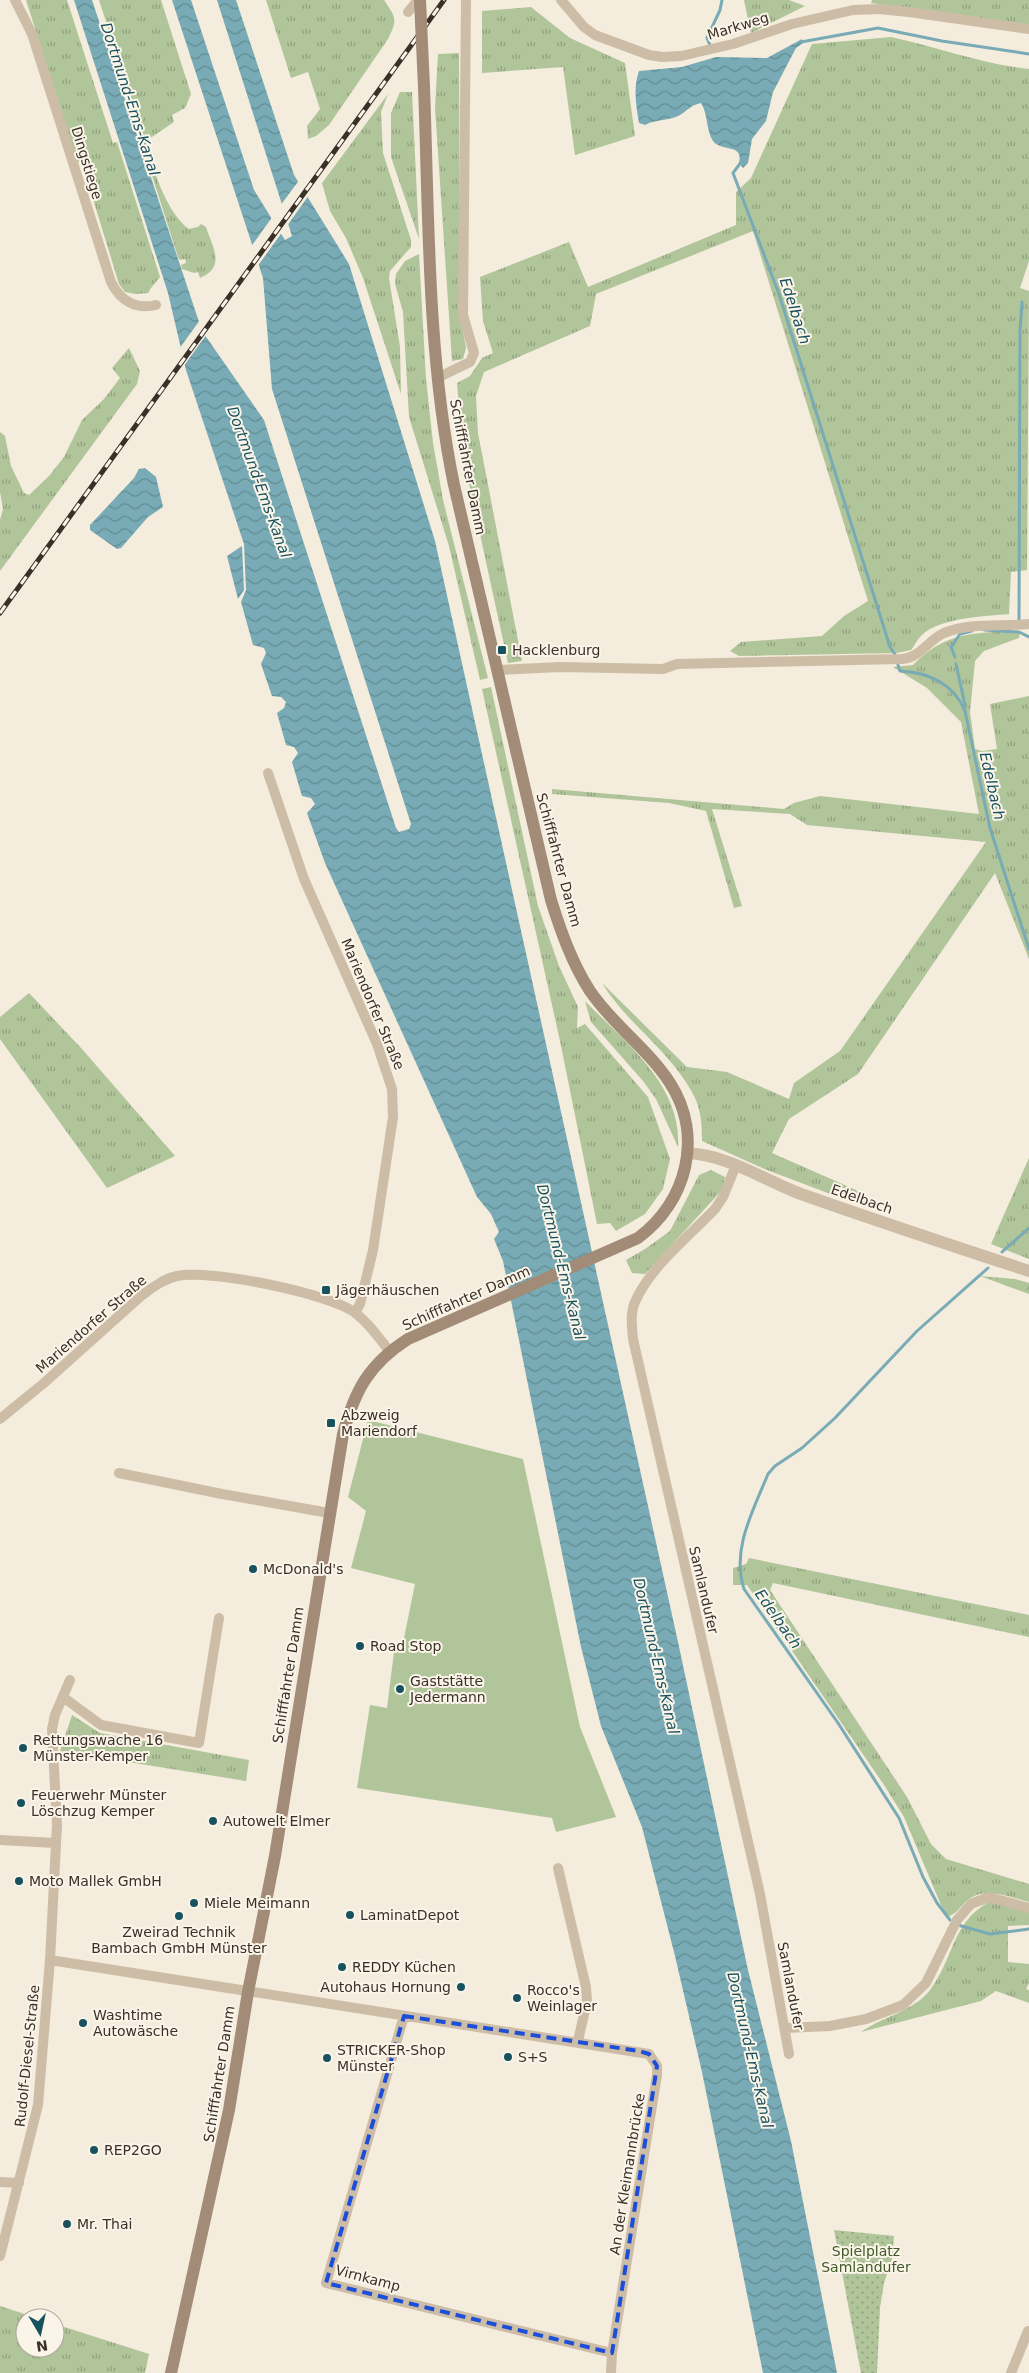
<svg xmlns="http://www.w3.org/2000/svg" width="1029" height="2373" viewBox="0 0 1029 2373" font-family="'DejaVu Sans',sans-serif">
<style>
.grass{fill:url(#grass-tufts)}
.forest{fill:url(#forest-crowns)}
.park{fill:url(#park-dots)}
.garden{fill:#b1c59a}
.water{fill:url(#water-waves)}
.pier{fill:#f4ecdc}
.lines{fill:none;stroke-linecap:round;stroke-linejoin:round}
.stream{stroke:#78abb5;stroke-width:3}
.minor{stroke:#cebda6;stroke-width:10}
.tertiary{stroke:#cebda6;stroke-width:12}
.secondary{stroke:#a28c77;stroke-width:12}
.rail-casing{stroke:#3a3028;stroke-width:5}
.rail{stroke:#fbf5e9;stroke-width:3;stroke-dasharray:9;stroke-linecap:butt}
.secondary-bridge{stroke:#a28c77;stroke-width:12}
.marked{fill:none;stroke:#1d4ed8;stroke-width:4;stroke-dasharray:10 6;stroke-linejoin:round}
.poi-dot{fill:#19525f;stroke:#fbf5e9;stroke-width:2}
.labels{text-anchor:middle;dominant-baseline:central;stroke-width:4;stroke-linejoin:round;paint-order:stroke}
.street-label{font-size:14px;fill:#3a3028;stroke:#fbf5e9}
.poi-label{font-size:14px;fill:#3a3028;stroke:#fbf5e9;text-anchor:start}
.park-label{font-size:14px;fill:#425a29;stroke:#fbf5e9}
.water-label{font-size:15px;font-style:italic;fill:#19525f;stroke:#fbf5e9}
</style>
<defs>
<pattern id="grass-tufts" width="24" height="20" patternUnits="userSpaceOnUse" patternTransform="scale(1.25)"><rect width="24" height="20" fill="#b1c59a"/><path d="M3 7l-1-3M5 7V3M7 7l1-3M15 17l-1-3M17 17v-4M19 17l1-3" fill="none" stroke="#91a07e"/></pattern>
<pattern id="forest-crowns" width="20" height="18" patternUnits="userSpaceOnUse" patternTransform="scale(1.25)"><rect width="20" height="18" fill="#b1c59a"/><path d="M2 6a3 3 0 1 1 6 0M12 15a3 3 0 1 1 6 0" fill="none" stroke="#91a07e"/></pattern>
<pattern id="park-dots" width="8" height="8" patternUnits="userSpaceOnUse" patternTransform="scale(1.25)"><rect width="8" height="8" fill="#b1c59a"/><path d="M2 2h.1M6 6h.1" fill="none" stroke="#91a07e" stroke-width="1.8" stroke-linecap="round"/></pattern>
<pattern id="water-waves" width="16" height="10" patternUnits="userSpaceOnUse" patternTransform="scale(1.25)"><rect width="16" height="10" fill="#78abb5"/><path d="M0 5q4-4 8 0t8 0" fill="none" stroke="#638c93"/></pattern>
</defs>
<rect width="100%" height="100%" fill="#f4ecdc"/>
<path class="grass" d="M26 0H67L113 143 117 142 160 277 151 288 148 293 136 294 125 292 119 284 93 199 96 197 86 165 77 161Z
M99 0H161L191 94 185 108 172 115 174 122 149 139C148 163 168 215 189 229L198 227 201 224 206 227C213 248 226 267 200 278L198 272 194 273 182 269 181 265 186 263 185 259 180 260 178 257 141 141 143 135Z
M266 0H384C396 18 398 19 388 39L329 125 316 136 308 139 307 126 320 109 308 72 291 78Z
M744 0H789L805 6 751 33Z
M872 0H1029V25L871 3Z
M531 7 570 38 625 63 635 136 575 155 563 67 482 73V11Z
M891 37C937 47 982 64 1029 69V261L1020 288 1029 291 1027 570 1011 572 1009 614C986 616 940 618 923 634 918 638 915 645 911 650L897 653 739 656 730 651 741 642 822 636 844 616 868 601 753 231 596 294 590 326 484 372 476 396 478 433 522 661 508 663 463 456 457 383 470 376 482 358 493 353 483 321 480 277 569 242 588 287 736 225V192L751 178 812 44Z
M459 53 460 315 466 348 463 359 452 361 435 108 438 54Z
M400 92H412L419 239 391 157V113Z
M388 94 381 112 383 153 411 240V247L390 271 389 278 400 347 401 394 363 278 346 238 330 211 322 183Z
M419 254 426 379 433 443 443 500 488 678 480 680 449 546 409 417 403 312 395 284 396 274 405 261Z
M129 348 140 371 137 384 0 571V520L3 509 0 492V432L5 436 11 466 24 493 29 495 49 476 64 457 82 420 104 399 120 378 112 368Z
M1020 631 1019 638 984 651 975 661 970 712 975 749 982 751 997 749 990 704 1029 696V959L995 873 858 1074 789 1119 772 1153 856 1190 870 1205 854 1203 767 1170 702 1141C702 1126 701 1109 694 1096 672 1052 627 1024 602 983L687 1067 727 1072 789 1099 794 1083 840 1051 986 842 807 825 790 814 712 809 742 906 734 908 706 811 669 803 552 794V789L784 809 794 803 820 796 979 814 961 722 927 688 893 667 913 665C946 631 976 633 1020 631Z
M491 687 538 906 559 966 578 1007 577 1028 585 1024 648 1097 670 1159 663 1189 645 1214 616 1231 610 1223 597 1224 560 1041 482 689Z
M29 993 82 1049 175 1156 107 1188 0 1039V1017Z
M585 1001C625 1042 682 1085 678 1147L656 1099 643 1081 591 1022Z
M1029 1158V1259L991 1244Z
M711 1170 725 1177 723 1189 645 1274 632 1273 626 1260 645 1249 670 1231 699 1175Z
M749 1558 1029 1615V1637L773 1583 770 1590 907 1797 931 1844 946 1859 1029 1884V1902C1010 1897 984 1886 968 1900 959 1907 958 1914 946 1917L904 1817 884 1785 747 1585H733V1568L746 1564Z
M72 1715 100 1733 249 1760 246 1781 60 1751Z
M989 1902 1029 1911V1925L1008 1926V1962L1029 1964V1983L1026 1989 1029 1990V2003L996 1991 981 2001 861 2032C882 2017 914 2011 930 1990 954 1958 952 1922 989 1902Z
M0 2306 37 2318H25V2348H55V2324L149 2354 145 2373H0Z"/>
<path class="forest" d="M980 1276 1015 1279 1029 1283V1294Z"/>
<path class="park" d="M834 2230 894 2236 892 2259 884 2283 880 2308 877 2373H861Z"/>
<path class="garden" d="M368 1420 523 1459 580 1727 616 1817 556 1832 552 1818 357 1788 370 1705 387 1708 394 1652 403 1643 415 1584 351 1568 366 1511 348 1497Z"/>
<path class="water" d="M74 0H92L202 331 264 420 396 828 399 832 409 829 411 824 272 389 263 278 172 0H191L254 190 285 240 292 236 217 0H236L294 175 349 264 435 541 678 1642 748 1970 791 2141 837 2373H763L702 2072 675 1956 642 1827 601 1726 581 1647 503 1261 494 1239 499 1232 491 1214 477 1197 325 863 307 813 315 804 311 798 302 796 292 762 298 753 294 747 286 745 277 713 284 708 286 702 281 697 272 696 261 664 266 653 264 648 253 645 241 602 246 590 244 544 186 370 168 293Z
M802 39 803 43 796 48 773 92 766 121 752 139 748 163 743 168 739 163C744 143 721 152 713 141 706 130 708 114 701 103 691 105 688 110 680 115 669 121 656 119 645 125L639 123C636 105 633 88 639 71L682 67 716 57 767 58Z
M145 468 156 477 163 507 148 517 121 548 117 549 90 530V525L134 478 139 469Z
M242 546 244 590 238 599 227 556Z"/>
<path class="pier" d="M300 179 309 195 287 226 280 206Z
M273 216 283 231 257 267 250 248Z
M200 320 207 334 183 367 179 349Z"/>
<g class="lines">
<path class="stream" d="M801 42 878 28 942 41 1029 54
M710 45 707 38 720 10 722 0
M742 161 733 173 779 294 890 647 896 656
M1019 622 1020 330 1022 302
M984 630 1019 632 1029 637
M955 657 951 647 960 634 972 631
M956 664 965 705
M898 665 900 671C928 672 954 684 965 711L990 828 1029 949
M1002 1252 1029 1228
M950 1920 937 1903 923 1877 899 1818 838 1723 744 1589C731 1550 753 1511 768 1474L775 1466 802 1448 835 1418 917 1331 988 1268
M958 1925 990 1934 1029 1929"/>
<path class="minor" d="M15 0 32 34 111 282C120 300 135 310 156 305
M561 0 584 27 595 35 649 55 662 57 681 56 733 44 792 24 853 10 879 9 909 12 1029 29
M408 12 418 0
M437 378 470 362 474 353 463 315 466 0
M497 670 560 667 663 669 677 664 902 659C921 657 927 641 944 633 971 622 1001 627 1029 624
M268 773 304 879 377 1044 392 1089 393 1117 373 1250 360 1304 355 1313
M736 1165 723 1197 715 1209C689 1236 650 1267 635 1302 630 1313 632 1327 633 1339L760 1894 789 2054
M0 1419 44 1383 141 1296C152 1288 163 1279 177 1276 210 1269 327 1293 354 1312 369 1323 379 1338 390 1352
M119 1473 222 1494 329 1513
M63 1697 101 1725 199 1743 219 1618
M0 1840 56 1843
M558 1868 586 1987 587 2001 578 2041
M50 1960 649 2054 657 2066V2075L612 2353 611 2373
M404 2016 326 2283 612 2353
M785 2028 830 2026 866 2019 903 2005 926 1983 957 1920 971 1904 989 1897 1029 1908
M0 2182 19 2183
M0 2256 38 2105 50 1960 57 1825 52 1729 55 1715 70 1680
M1011 2373 1028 2331"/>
<path class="tertiary" d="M687 1153C729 1155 763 1180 801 1194 877 1221 953 1246 1029 1271"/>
<path class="secondary" d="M171 2373 229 2110 248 1992 275 1856 343 1434C355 1390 369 1364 408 1339L638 1238C687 1202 704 1136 670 1083 648 1049 613 1025 590 991 572 963 561 932 551 900L454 485C427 355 429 219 424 87"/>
<defs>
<path id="rail" d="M0 613 444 0"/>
</defs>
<use href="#rail" class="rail-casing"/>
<use href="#rail" class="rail"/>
<path class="secondary-bridge" d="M420 0 424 87"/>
</g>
<path class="marked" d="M404 2016 639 2051 649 2054 657 2066 612 2353 326 2283Z"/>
<g class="poi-dot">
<rect x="497" y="645" width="10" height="10" rx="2.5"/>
<rect x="321" y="1285" width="10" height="10" rx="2.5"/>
<rect x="326" y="1418" width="10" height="10" rx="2.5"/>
<circle cx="253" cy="1569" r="5"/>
<circle cx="360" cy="1646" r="5"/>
<circle cx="400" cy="1689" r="5"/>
<circle cx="23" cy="1748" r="5"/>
<circle cx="21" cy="1803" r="5"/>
<circle cx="213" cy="1821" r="5"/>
<circle cx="19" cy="1881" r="5"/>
<circle cx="194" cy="1903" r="5"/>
<circle cx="350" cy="1915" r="5"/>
<circle cx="179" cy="1916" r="5"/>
<circle cx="342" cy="1967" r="5"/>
<circle cx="461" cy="1987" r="5"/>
<circle cx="517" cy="1998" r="5"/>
<circle cx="83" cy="2023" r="5"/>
<circle cx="508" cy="2057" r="5"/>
<circle cx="327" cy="2058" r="5"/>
<circle cx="94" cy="2150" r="5"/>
<circle cx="67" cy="2224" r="5"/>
</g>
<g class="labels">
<g class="street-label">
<text transform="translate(738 26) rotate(-17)">Markweg</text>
<text transform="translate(87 163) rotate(73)">Dingstiege</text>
<text transform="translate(468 467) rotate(79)">Schifffahrter Damm</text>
<text transform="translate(559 860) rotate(75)">Schifffahrter Damm</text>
<text transform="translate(373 1004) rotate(67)">Mariendorfer Straße</text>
<text transform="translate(862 1199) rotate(19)">Edelbach</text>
<text transform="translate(466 1298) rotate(-24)">Schifffahrter Damm</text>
<text transform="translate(91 1324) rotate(-41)">Mariendorfer Straße</text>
<text transform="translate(704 1590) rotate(77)">Samlandufer</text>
<text transform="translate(288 1675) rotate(-81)">Schifffahrter Damm</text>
<text transform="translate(791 1986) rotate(79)">Samlandufer</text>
<text transform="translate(27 2056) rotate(-84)">Rudolf-Diesel-Straße</text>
<text transform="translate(219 2074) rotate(-81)">Schifffahrter Damm</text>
<text transform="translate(627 2174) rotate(-81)">An der Kleimannbrücke</text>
<text transform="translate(368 2278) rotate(15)">Virnkamp</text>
</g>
<g class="poi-label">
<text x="512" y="650">Hacklenburg</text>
<text x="336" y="1290">Jägerhäuschen</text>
<text x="341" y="1415">Abzweig<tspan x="341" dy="16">Mariendorf</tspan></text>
<text x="263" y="1569">McDonald's</text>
<text x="370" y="1646">Road Stop</text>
<text x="410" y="1681">Gaststätte<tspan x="410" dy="16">Jedermann</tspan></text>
<text x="33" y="1740">Rettungswache 16<tspan x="33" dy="16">Münster-Kemper</tspan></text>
<text x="31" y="1795">Feuerwehr Münster<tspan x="31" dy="16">Löschzug Kemper</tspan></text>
<text x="223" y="1821">Autowelt Elmer</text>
<text x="29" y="1881">Moto Mallek GmbH</text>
<text x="204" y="1903">Miele Meimann</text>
<text x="360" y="1915">LaminatDepot</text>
<text x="179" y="1932" text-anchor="middle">Zweirad Technik<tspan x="179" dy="16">Bambach GmbH Münster</tspan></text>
<text x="352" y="1967">REDDY Küchen</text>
<text x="451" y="1987" text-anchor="end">Autohaus Hornung</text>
<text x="527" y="1990">Rocco's<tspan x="527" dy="16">Weinlager</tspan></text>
<text x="93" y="2015">Washtime<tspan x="93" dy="16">Autowäsche</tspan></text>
<text x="337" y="2050">STRICKER-Shop<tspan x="337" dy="16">Münster</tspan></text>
<text x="518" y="2057">S+S</text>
<text x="104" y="2150">REP2GO</text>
<text x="77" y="2224">Mr. Thai</text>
</g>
<g class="park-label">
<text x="866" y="2251">Spielplatz<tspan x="866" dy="16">Samlandufer</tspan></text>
</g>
<g class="water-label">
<text transform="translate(130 99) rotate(72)">Dortmund-Ems-Kanal</text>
<text transform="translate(795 311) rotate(72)">Edelbach</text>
<text transform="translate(259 482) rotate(70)">Dortmund-Ems-Kanal</text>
<text transform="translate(992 786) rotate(77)">Edelbach</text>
<text transform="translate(561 1262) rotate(76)">Dortmund-Ems-Kanal</text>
<text transform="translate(778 1619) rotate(55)">Edelbach</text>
<text transform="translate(656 1656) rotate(77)">Dortmund-Ems-Kanal</text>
<text transform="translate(750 2050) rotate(77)">Dortmund-Ems-Kanal</text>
</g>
</g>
<g transform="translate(40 2333) rotate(171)"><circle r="24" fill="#fbf5e9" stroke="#aea69c"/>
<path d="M0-4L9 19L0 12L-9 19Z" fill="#19525f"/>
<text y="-8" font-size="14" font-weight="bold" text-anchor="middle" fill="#3a3028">N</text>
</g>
</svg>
